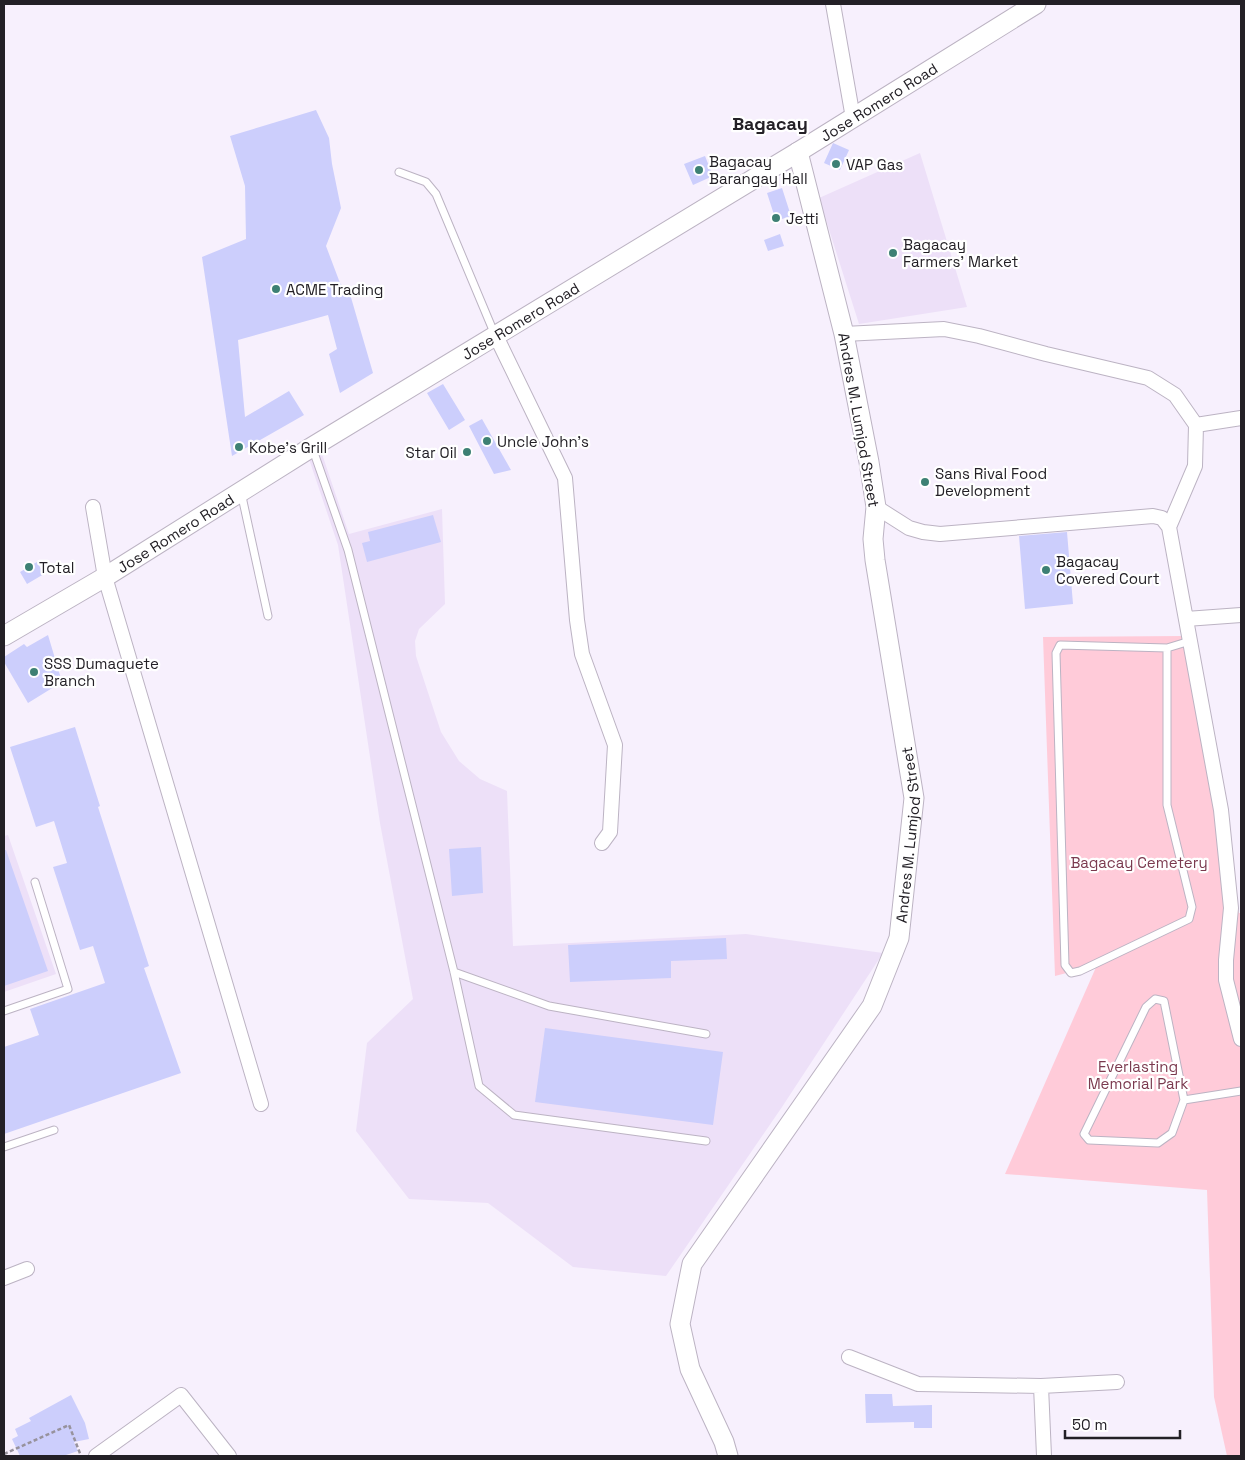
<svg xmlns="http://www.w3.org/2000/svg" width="1245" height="1460" viewBox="0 0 1245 1460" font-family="'Space Grotesk',sans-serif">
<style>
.built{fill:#ede0f8}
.green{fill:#ffcbd9}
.building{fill:#cccefc}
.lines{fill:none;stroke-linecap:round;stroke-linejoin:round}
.lane-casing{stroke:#bcb3c3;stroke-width:9}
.street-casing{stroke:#bcb3c3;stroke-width:16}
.secondary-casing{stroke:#bcb3c3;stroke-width:21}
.path{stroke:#97929c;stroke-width:2.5;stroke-dasharray:4 2.5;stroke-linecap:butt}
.lane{stroke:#fff;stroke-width:7}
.street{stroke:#fff;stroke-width:14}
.secondary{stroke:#fff;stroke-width:19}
.poi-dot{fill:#3d8074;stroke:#fff;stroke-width:2}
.labels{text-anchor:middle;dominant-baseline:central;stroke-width:4.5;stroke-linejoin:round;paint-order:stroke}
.street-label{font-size:15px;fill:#232026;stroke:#fff}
.poi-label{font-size:15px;fill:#232026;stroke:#fff;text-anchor:start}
.park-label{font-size:15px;fill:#7b3a4f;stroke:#fff}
.quarter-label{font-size:18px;font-weight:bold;fill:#232026;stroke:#fff}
</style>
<rect width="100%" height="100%" fill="#f7f0fd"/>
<path class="built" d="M920 153 967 307 859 324 819 198Z
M320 448 349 534 442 509 445 604 419 629 415 641 416 656 441 732 459 761 480 779 507 791 513 946 746 934 883 953 782 1107 666 1276 573 1267 488 1203 409 1199 356 1131 367 1043 413 999 380 823 338 545 309 459Z
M8 835 56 974 4 992V836Z"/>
<path class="green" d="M1183 636 1239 913H1241V1456H1227L1214 1397 1207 1190 1005 1174 1097 965 1055 976 1043 637Z"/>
<path class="building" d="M316 110 329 138 332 164 341 208 326 246 340 283 350 294 373 373 340 393 329 354 337 349 328 315 238 340 245 417 289 391 304 415 232 456 202 257 246 239 245 186 230 136Z
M833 143 849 150 840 170 824 163Z
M705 156 713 176 693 185 684 164Z
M782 188 791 216 776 221 767 193Z
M780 234 784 246 768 251 764 240Z
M443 384 465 420 449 430 427 393Z
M482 419 511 470 494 474 469 426Z
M433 515 441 542 367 562 362 543 370 541 368 532Z
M1067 532 1073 604 1025 609 1019 536Z
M37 562 44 574 27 584 20 572Z
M48 635 62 682 28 703 4 662V657L24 644 27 647Z
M75 727 100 806 98 807 149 966 144 968 181 1073 4 1134V1047L39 1035 30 1009 105 983 93 946 80 950 53 867 67 863 54 821 36 827 10 747Z
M481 847 483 893 452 896 449 849Z
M4 850H6L48 971 4 986Z
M726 938 727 959 671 961V978L570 982 568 945Z
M545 1028 723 1052 713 1125 535 1102Z
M865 1394H892L893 1406 932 1405V1428H914V1422L866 1423Z
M71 1395 85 1423 89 1439 74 1442 78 1451 63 1456H20L12 1439 18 1436 15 1429 31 1421 29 1418Z"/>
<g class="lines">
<defs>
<path id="lane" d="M399 172 426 182 436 194 495 335
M312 447 348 550 454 972 479 1086 514 1115 706 1141
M241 492 268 616
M1167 648V805L1192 907 1189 919 1080 971 1071 973 1065 965 1056 653 1060 645 1167 648 1190 641
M454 972 549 1006 706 1034
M1155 999 1164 1001 1184 1100 1172 1133 1158 1143 1089 1140 1084 1134 1146 1007Z
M4 1011 68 989 35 882
M1184 1100 1241 1091
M4 1147 54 1130"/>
<path id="street" d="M833 4 853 118
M844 334 944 329 979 336 1046 354 1148 378 1175 395 1196 425
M496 336 565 478 577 620 582 654 615 745 610 832 602 843
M93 507 105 577 261 1104
M876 507 909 528 923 532 940 534 1153 516 1162 518 1169 527 1221 810 1231 908 1226 960V980L1241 1039
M1169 527 1195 466 1196 425 1241 418
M1186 619 1241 615
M4 1278 27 1269
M849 1357 918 1384 1041 1386 1117 1382
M1041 1386 1044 1456
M96 1456 181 1395 229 1456"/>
<g id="secondary">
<path id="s1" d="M4 636 105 577 312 447 798 152 1036 4"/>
<path id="s2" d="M728 1456 724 1442 690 1369 680 1324 692 1264 872 1006 899 938 914 798 875 560 873 539 876 507 869 462 844 334 798 152"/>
</g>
</defs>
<use href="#lane" class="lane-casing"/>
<use href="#street" class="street-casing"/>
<use href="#secondary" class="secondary-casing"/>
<path class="path" d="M4 1454 69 1425 81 1456"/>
<use href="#lane" class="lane"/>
<use href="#street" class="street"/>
<use href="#secondary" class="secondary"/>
</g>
<g class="poi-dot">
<circle cx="836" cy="164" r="5"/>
<circle cx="699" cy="170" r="5"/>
<circle cx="776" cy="218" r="5"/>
<circle cx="893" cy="253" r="5"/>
<circle cx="276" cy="289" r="5"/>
<circle cx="487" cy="441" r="5"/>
<circle cx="239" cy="447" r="5"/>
<circle cx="467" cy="452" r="5"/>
<circle cx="925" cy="482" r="5"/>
<circle cx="29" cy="567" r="5"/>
<circle cx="1046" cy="570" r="5"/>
<circle cx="34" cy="672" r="5"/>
</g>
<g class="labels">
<g class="street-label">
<text stroke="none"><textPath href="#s1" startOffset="1025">Jose Romero Road</textPath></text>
<text stroke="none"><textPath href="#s1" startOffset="605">Jose Romero Road</textPath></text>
<text transform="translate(859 420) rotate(80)">Andres M. Lumjod Street</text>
<text stroke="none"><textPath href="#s1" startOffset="200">Jose Romero Road</textPath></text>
<text stroke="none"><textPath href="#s2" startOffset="694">Andres M. Lumjod Street</textPath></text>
</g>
<g class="poi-label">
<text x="709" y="161">Bagacay<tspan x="709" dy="17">Barangay Hall</tspan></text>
<text x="846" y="164">VAP Gas</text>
<text x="786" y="218">Jetti</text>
<text x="903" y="244">Bagacay<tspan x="903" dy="17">Farmers' Market</tspan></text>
<text x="286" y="289">ACME Trading</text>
<text x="497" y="441">Uncle John's</text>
<text x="249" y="447">Kobe's Grill</text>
<text x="457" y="452" text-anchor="end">Star Oil</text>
<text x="935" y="473">Sans Rival Food<tspan x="935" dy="17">Development</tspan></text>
<text x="1056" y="561">Bagacay<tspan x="1056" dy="17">Covered Court</tspan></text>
<text x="39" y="567">Total</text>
<text x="44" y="663">SSS Dumaguete<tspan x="44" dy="17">Branch</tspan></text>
</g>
<g class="park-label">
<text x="1139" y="862">Bagacay Cemetery</text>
<text x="1138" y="1066">Everlasting<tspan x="1138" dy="17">Memorial Park</tspan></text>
</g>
<g class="quarter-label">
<text x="770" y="123">Bagacay</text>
</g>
</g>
<rect width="1245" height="1460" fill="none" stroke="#232026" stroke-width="10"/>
<path d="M1065 1430v8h115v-8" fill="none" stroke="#232026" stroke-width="2.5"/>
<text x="1072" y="1430" font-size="15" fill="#232026" stroke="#ffffff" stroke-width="4" paint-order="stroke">50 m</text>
</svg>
